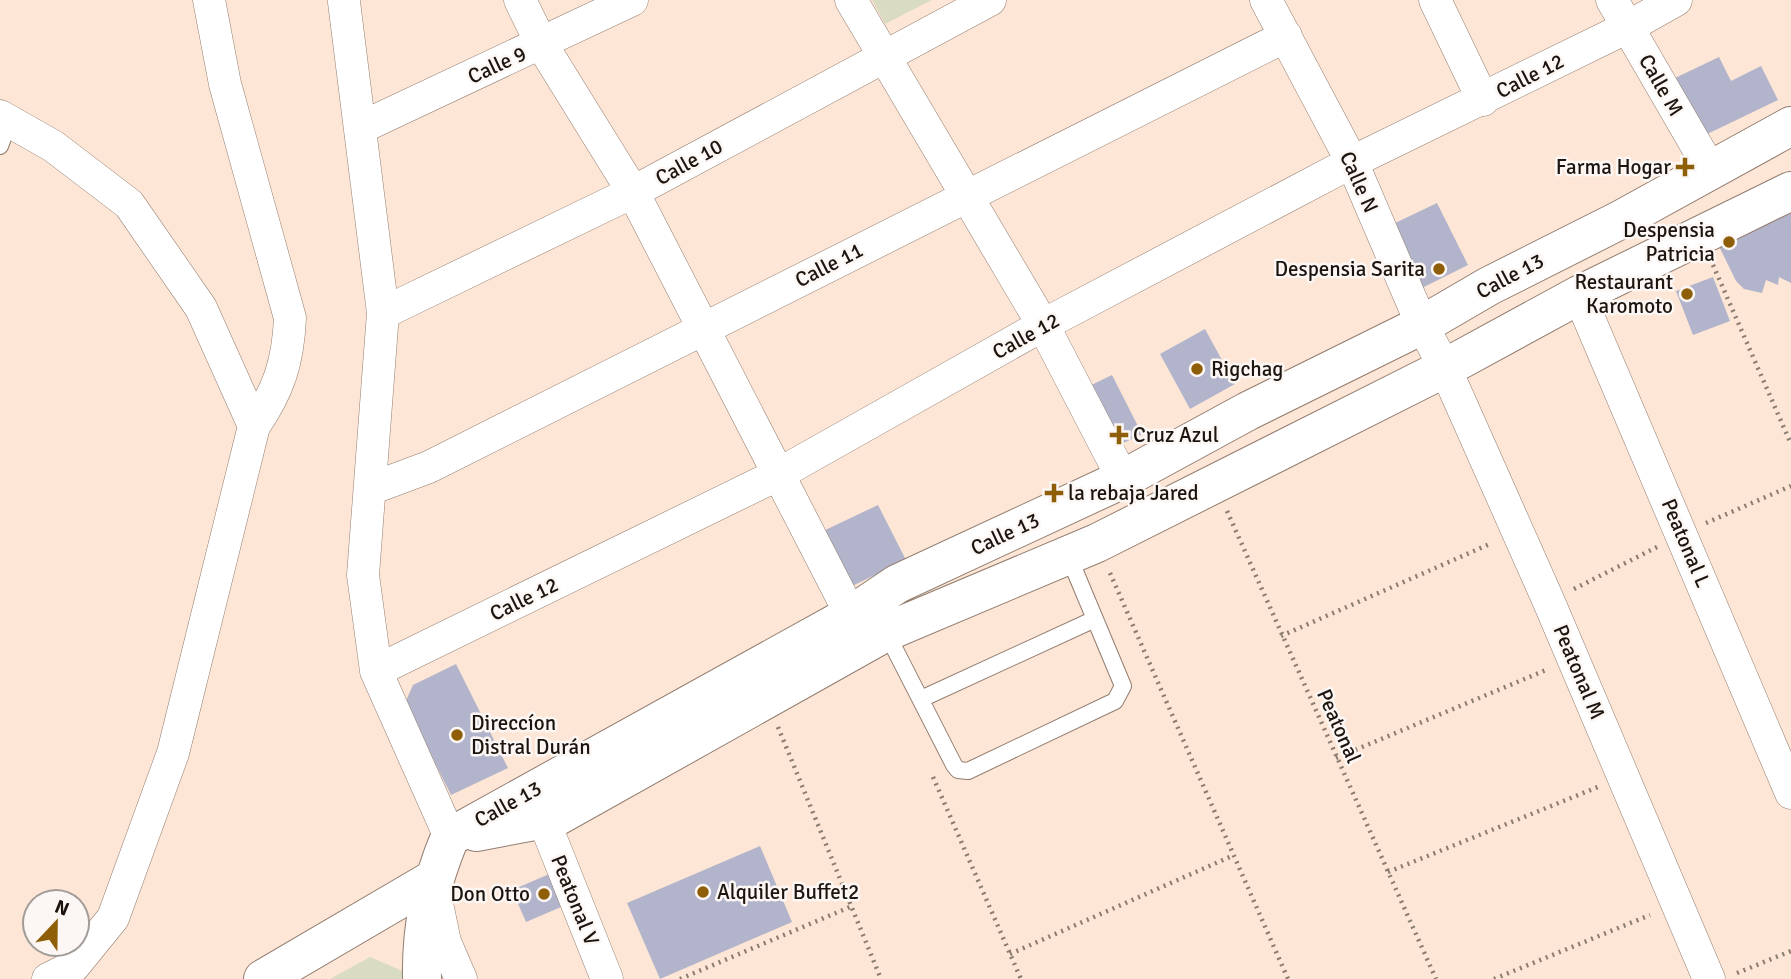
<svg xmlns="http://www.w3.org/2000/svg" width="1791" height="979" viewBox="0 0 1791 979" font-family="Signika,sans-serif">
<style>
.green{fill:#dadcc1}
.building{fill:#b1b4cb}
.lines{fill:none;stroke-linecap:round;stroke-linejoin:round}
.service-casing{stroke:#927d6f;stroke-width:18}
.minor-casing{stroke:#927d6f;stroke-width:33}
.tertiary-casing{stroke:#927d6f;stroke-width:40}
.path{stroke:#8b7c71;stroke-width:4.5;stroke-dasharray:2 5;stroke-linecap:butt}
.service{stroke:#fff;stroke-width:16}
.minor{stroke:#fff;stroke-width:32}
.tertiary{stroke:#fff;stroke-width:38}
.poi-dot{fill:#8e5f08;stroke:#fcf7f4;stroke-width:2.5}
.labels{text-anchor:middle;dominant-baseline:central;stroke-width:5;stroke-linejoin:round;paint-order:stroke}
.street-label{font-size:21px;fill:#1c140e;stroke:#fcf7f4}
.poi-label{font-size:21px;fill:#1c140e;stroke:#fcf7f4;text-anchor:end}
</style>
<rect width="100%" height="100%" fill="#fde6d6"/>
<path class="green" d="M872 0H932L885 24Z
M370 957 412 975V979H330Z"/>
<path class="building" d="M1719 57 1731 81 1761 66 1778 100 1701 137 1673 79Z
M1437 203 1468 265 1420 289 1389 226Z
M1791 203V283L1779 277 1778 285 1766 280 1762 293 1744 289 1736 281 1715 238Z
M1713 277 1730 321 1693 335 1676 291Z
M1205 329 1235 384 1190 409 1160 354Z
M1112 375 1142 434 1111 449 1081 390Z
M878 505 906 560 846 589 819 533Z
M456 664 508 768 451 795 405 703 413 685Z
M760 846 792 922 660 979 627 903Z
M554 872 568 904 526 922 512 890Z"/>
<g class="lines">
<defs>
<path id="service" d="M0 146 9 122
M886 632 954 765 958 770 968 771 1115 701 1123 686 1069 557
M921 699 1095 619"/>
<path id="minor" d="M520 0 542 45 633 192 851 615
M851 0 1043 325 1123 479
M1266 0 1352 162 1422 325 1445 368 1549 602 1709 979
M1435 0 1483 100
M1612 0 1710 169
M344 2 383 313 363 575 376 671 450 837
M0 116 53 146 129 204 201 308 254 426
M360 128 632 0
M1579 295 1791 793
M383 313 633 192 990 0
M370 489 429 467 1286 36
M376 671 777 475 1043 325 1352 162 1628 27 1676 0
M544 821 607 979
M435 894 445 942 461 979
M48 979 74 966 113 918 173 753 254 426C279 390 288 362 290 318L225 84 209 0"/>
<path id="tertiary" d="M476 832 556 817 886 632 1097 543 1445 368 1579 295 1791 191
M263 979 432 880
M422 979C421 927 430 885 450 837L851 615 897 584 1123 479 1248 411 1422 325 1489 286 1622 219 1791 126"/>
</defs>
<use href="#service" class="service-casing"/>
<use href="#minor" class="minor-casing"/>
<use href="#tertiary" class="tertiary-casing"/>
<path class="path" d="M1713 265 1791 444
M1227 511 1436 979
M1706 523 1791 486
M1110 573 1288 979
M1574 589 1657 547
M1281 636 1492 543
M778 727 881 979
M1336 758 1546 670
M933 777 1021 979
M1388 872 1598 787
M1010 954 1232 856
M1737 973 1791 951
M680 979 850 907
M1494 979 1650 915"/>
<use href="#service" class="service"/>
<use href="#minor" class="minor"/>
<use href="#tertiary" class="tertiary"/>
</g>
<g class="poi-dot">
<path d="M1681.5 156.5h7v7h7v7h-7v7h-7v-7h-7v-7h7z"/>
<circle cx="1729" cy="242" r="7"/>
<circle cx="1439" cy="269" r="7"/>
<circle cx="1687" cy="294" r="7"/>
<circle cx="1197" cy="369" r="7"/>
<path d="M1115.5 424.5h7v7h7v7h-7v7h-7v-7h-7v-7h7z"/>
<path d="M1050.5 482.5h7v7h7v7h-7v7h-7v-7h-7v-7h7z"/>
<circle cx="457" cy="735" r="7"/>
<circle cx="703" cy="892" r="7"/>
<circle cx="544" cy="894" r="7"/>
</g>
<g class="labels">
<g class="street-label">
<text transform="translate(497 65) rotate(-25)">Calle 9</text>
<text transform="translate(1530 76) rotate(-27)">Calle 12</text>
<text transform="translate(1661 85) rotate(60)">Calle M</text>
<text transform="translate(689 162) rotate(-29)">Calle 10</text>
<text transform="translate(1359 182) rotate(66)">Calle N</text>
<text transform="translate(829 265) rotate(-27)">Calle 11</text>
<text transform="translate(1510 276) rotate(-28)">Calle 13</text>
<text transform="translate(1026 336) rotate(-29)">Calle 12</text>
<text transform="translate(1005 534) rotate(-25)">Calle 13</text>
<text transform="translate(1686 543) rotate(67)">Peatonal L</text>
<text transform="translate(524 599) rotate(-26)">Calle 12</text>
<text transform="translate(1579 672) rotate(67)">Peatonal M</text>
<text transform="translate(1339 726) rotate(66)">Peatonal</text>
<text transform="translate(508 804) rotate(-29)">Calle 13</text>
<text transform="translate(575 900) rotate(68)">Peatonal V</text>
</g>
<g class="poi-label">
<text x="1671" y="167">Farma Hogar</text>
<text x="1715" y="230">Despensia<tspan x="1715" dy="24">Patricia</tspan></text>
<text x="1425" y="269">Despensia Sarita</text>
<text x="1673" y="282">Restaurant<tspan x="1673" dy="24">Karomoto</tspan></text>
<text x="1211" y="369" text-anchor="start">Rigchag</text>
<text x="1133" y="435" text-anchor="start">Cruz Azul</text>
<text x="1068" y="493" text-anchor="start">la rebaja Jared</text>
<text x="471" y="723" text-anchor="start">Direccíon<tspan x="471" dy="24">Distral Durán</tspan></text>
<text x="717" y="892" text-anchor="start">Alquiler Buffet2</text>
<text x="530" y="894">Don Otto</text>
</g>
</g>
<g transform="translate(56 923) rotate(22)"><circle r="33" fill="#fcf7f4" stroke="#a29c98" stroke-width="2"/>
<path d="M0-5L12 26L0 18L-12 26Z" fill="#8e5f08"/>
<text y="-10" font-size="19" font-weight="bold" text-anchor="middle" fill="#1c140e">N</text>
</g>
</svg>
